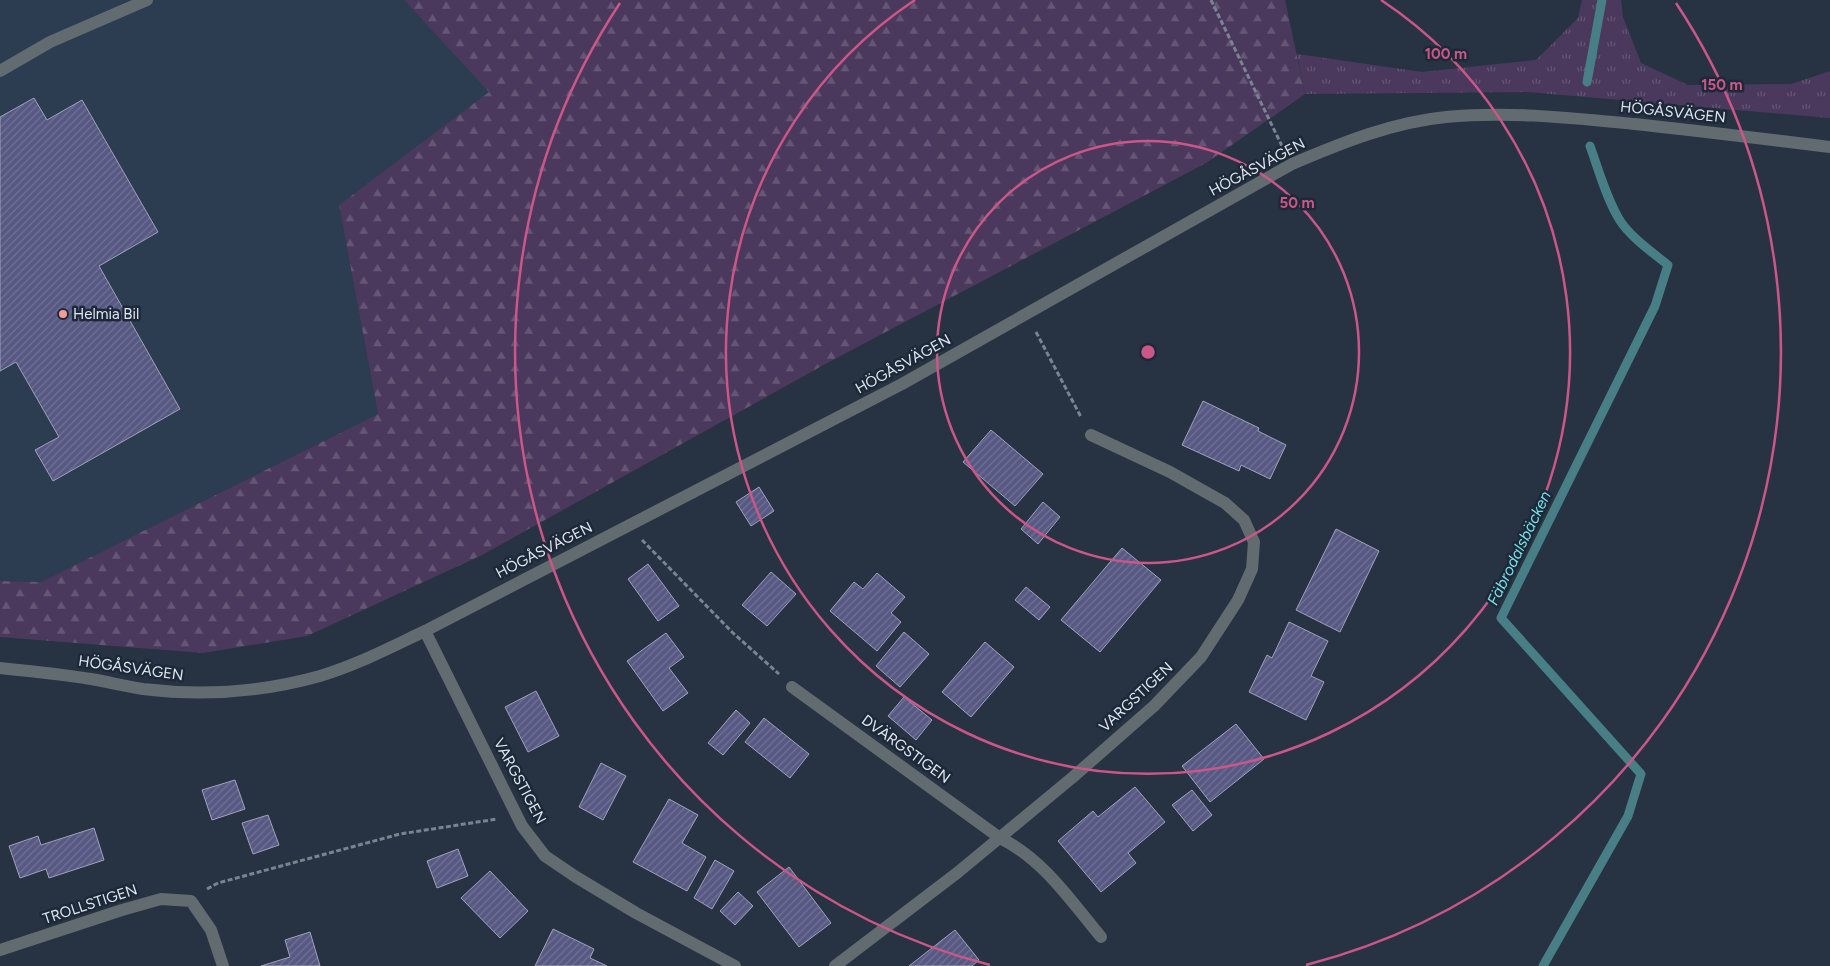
<svg xmlns="http://www.w3.org/2000/svg" width="1830" height="966" viewBox="0 0 1830 966" font-family="Figtree,sans-serif">
<style>
.built{fill:#2c3c51}
.grass{fill:url(#grass-tufts)}
.forest{fill:url(#forest-firs)}
.lines{fill:none;stroke-linecap:round;stroke-linejoin:round}
.stream{stroke:#487f87;stroke-width:9}
.building{fill:url(#building-hatch);stroke:#a0a2b8}
.path{stroke:#7a8491;stroke-width:3;stroke-dasharray:5 2.5;stroke-linecap:butt}
.service{stroke:#616b70;stroke-width:12}
.minor{stroke:#616b70;stroke-width:12}
.tertiary{stroke:#616b70;stroke-width:12}
.ring{fill:none;stroke:#cb5688;stroke-width:2.5}
.poi-dot{fill:#f59c96;stroke:#1d2938;stroke-width:2}
.labels{text-anchor:middle;dominant-baseline:central;stroke-width:5;stroke-linejoin:round;paint-order:stroke}
.street-label{font-size:15px;fill:#dfe7f1;stroke:#1d2938}
.poi-label{font-size:15px;fill:#dfe7f1;stroke:#1d2938;text-anchor:start}
.water-label{font-size:16px;font-style:italic;fill:#78dfe8;stroke:#1d2938}
.centre{fill:#cb5688;stroke:#1d2938;stroke-width:2.5}
.ring-label{font-size:15px;text-anchor:middle;font-weight:bold;fill:#cb5688;stroke:#1d2938;stroke-width:5;stroke-linejoin:round;paint-order:stroke}
</style>
<defs>
<pattern id="grass-tufts" width="24" height="20" patternUnits="userSpaceOnUse" patternTransform="scale(1.25)"><rect width="24" height="20" fill="#4a395c"/><path d="M3 7l-1-3M5 7V3M7 7l1-3M15 17l-1-3M17 17v-4M19 17l1-3" fill="none" stroke="#645674"/></pattern>
<pattern id="forest-firs" width="22" height="20" patternUnits="userSpaceOnUse" patternTransform="scale(1.25)"><rect width="22" height="20" fill="#4a395c"/><path d="M5 1l3.5 6h-7zM16 11l3.5 6h-7z" fill="#645674"/></pattern>
<pattern id="building-hatch" width="6" height="6" patternUnits="userSpaceOnUse" patternTransform="scale(1.25)"><rect width="6" height="6" fill="#575983"/><path d="M-1 1l2-2M0 6l6-6M5 7l2-2" fill="none" stroke="#6f7195"/></pattern>
</defs>
<rect width="100%" height="100%" fill="#273342"/>
<path class="built" d="M0 0H404L490 92 339 205 378 414 41 582 0 581Z"/>
<path class="grass" d="M1582 0H1621L1623 17 1641 63 1688 85 1791 84 1830 71V118L1528 92 1305 94 1297 54 1422 72 1536 60 1578 18Z"/>
<path class="forest" d="M404 0H1285L1305 94 1206 163 829 362 482 555 307 636 203 653 0 637V581L41 582 378 414 339 205 489 92Z"/>
<g class="lines">
<path class="stream" d="M1587 82 1602 0
M1543 966 1628 816 1641 774 1501 618 1655 306 1668 265C1653 253 1629 236 1619 219 1606 197 1599 171 1590 146"/>
</g>
<path class="building" d="M34 98 47 120 82 100 158 232 99 266 180 409 53 481 35 450 59 437 16 362 0 371V117Z
M1203 401 1259 428 1258 431 1286 445 1270 479 1241 465 1239 471 1182 445Z
M991 430 1043 474 1015 506 963 462Z
M759 487 774 511 751 526 736 502Z
M1043 502 1060 517 1038 544 1021 529Z
M1336 529 1379 551 1340 632 1296 610Z
M1122 548 1161 580 1100 652 1061 620Z
M648 564 679 606 658 621 628 579Z
M771 572 796 594 767 626 742 605Z
M877 573 905 597 891 613 901 622 877 651 830 611 854 582 863 589Z
M1026 587 1050 607 1039 620 1015 600Z
M1289 622 1328 641 1311 676 1324 682 1306 720 1249 692 1267 655 1272 658Z
M904 632 929 654 900 687 876 666Z
M666 633 684 657 669 668 688 693 663 711 627 661Z
M985 642 1014 667 971 717 942 692Z
M536 691 559 736 528 752 505 707Z
M904 697 932 720 916 740 888 716Z
M736 710 750 723 723 755 708 743Z
M764 718 809 754 790 778 745 742Z
M1236 724 1264 759 1210 802 1182 766Z
M601 763 626 776 603 820 579 807Z
M235 780 245 809 212 820 202 790Z
M1135 787 1165 822 1128 853 1136 863 1101 892 1058 841 1093 811 1098 817Z
M1192 790 1212 815 1193 831 1172 805Z
M669 799 698 815 682 843 706 857 687 891 633 862Z
M268 815 279 845 253 854 242 823Z
M94 828 104 860 49 878 46 869 20 878 9 846 38 836 41 845Z
M458 849 468 876 437 888 427 861Z
M715 860 734 871 712 909 694 898Z
M789 867 831 923 799 947 757 892Z
M490 871 528 911 500 938 461 898Z
M738 892 753 906 735 925 720 911Z
M553 929 594 949 590 958 607 966H535Z
M955 930 979 960 972 966H909Z
M310 932 320 966H261L290 957 285 940Z"/>
<g class="lines">
<path class="path" d="M1211 0 1282 146
M1036 332 1081 417
M642 540 732 632 779 674
M207 889 218 883 400 834 497 819"/>
<path class="service" d="M0 71 50 42 147 0
M1000 838C1043 859 1071 901 1101 937"/>
<path class="minor" d="M425 631 522 826 545 856 576 877 636 913 735 966
M792 687 1000 838
M0 950 122 910 161 899 191 901 211 930 223 966
M835 966 957 873 1073 777 1154 706 1201 657 1238 600 1252 569 1254 542 1244 520 1225 503 1170 472 1091 435"/>
<path class="tertiary" d="M0 668C30 671 61 674 91 679 108 682 125 686 143 689 201 696 263 692 320 676 357 665 391 647 425 631L902 384 1292 164C1341 143 1393 122 1446 117 1510 111 1572 118 1635 124 1700 131 1765 139 1830 147"/>
</g>
<g class="ring">
<circle cx="1148" cy="352" r="211"/>
<path d="M1381 0A422 422 0 1 1 915 0"/>
<path d="M990 965A633 633 0 0 1 620 3M1676 3A633 633 0 0 1 1306 965"/>
</g>
<circle class="poi-dot" cx="63" cy="314" r="5"/>
<g class="labels">
<g class="street-label">
<text transform="translate(1673 112) rotate(6)">HÖGÅSVÄGEN</text>
<text transform="translate(1257 167) rotate(-28)">HÖGÅSVÄGEN</text>
<text transform="translate(903 364) rotate(-29)">HÖGÅSVÄGEN</text>
<text transform="translate(544 550) rotate(-27)">HÖGÅSVÄGEN</text>
<text transform="translate(131 668) rotate(8)">HÖGÅSVÄGEN</text>
<text transform="translate(1136 697) rotate(-43)">VARGSTIGEN</text>
<text transform="translate(906 749) rotate(36)">DVÄRGSTIGEN</text>
<text transform="translate(520 781) rotate(62)">VARGSTIGEN</text>
<text transform="translate(90 904) rotate(-18)">TROLLSTIGEN</text>
</g>
<g class="poi-label">
<text x="73" y="314">Helmia Bil</text>
</g>
<g class="water-label">
<text transform="translate(1519 548) rotate(-64)">Fäbrodalsbäcken</text>
</g>
</g>
<circle cx="1148" cy="352" r="8" class="centre"/>
<g class="ring-label">
<text x="1446" y="59">100 m</text>
<text x="1722" y="90">150 m</text>
<text x="1297" y="208">50 m</text>
</g>
</svg>
